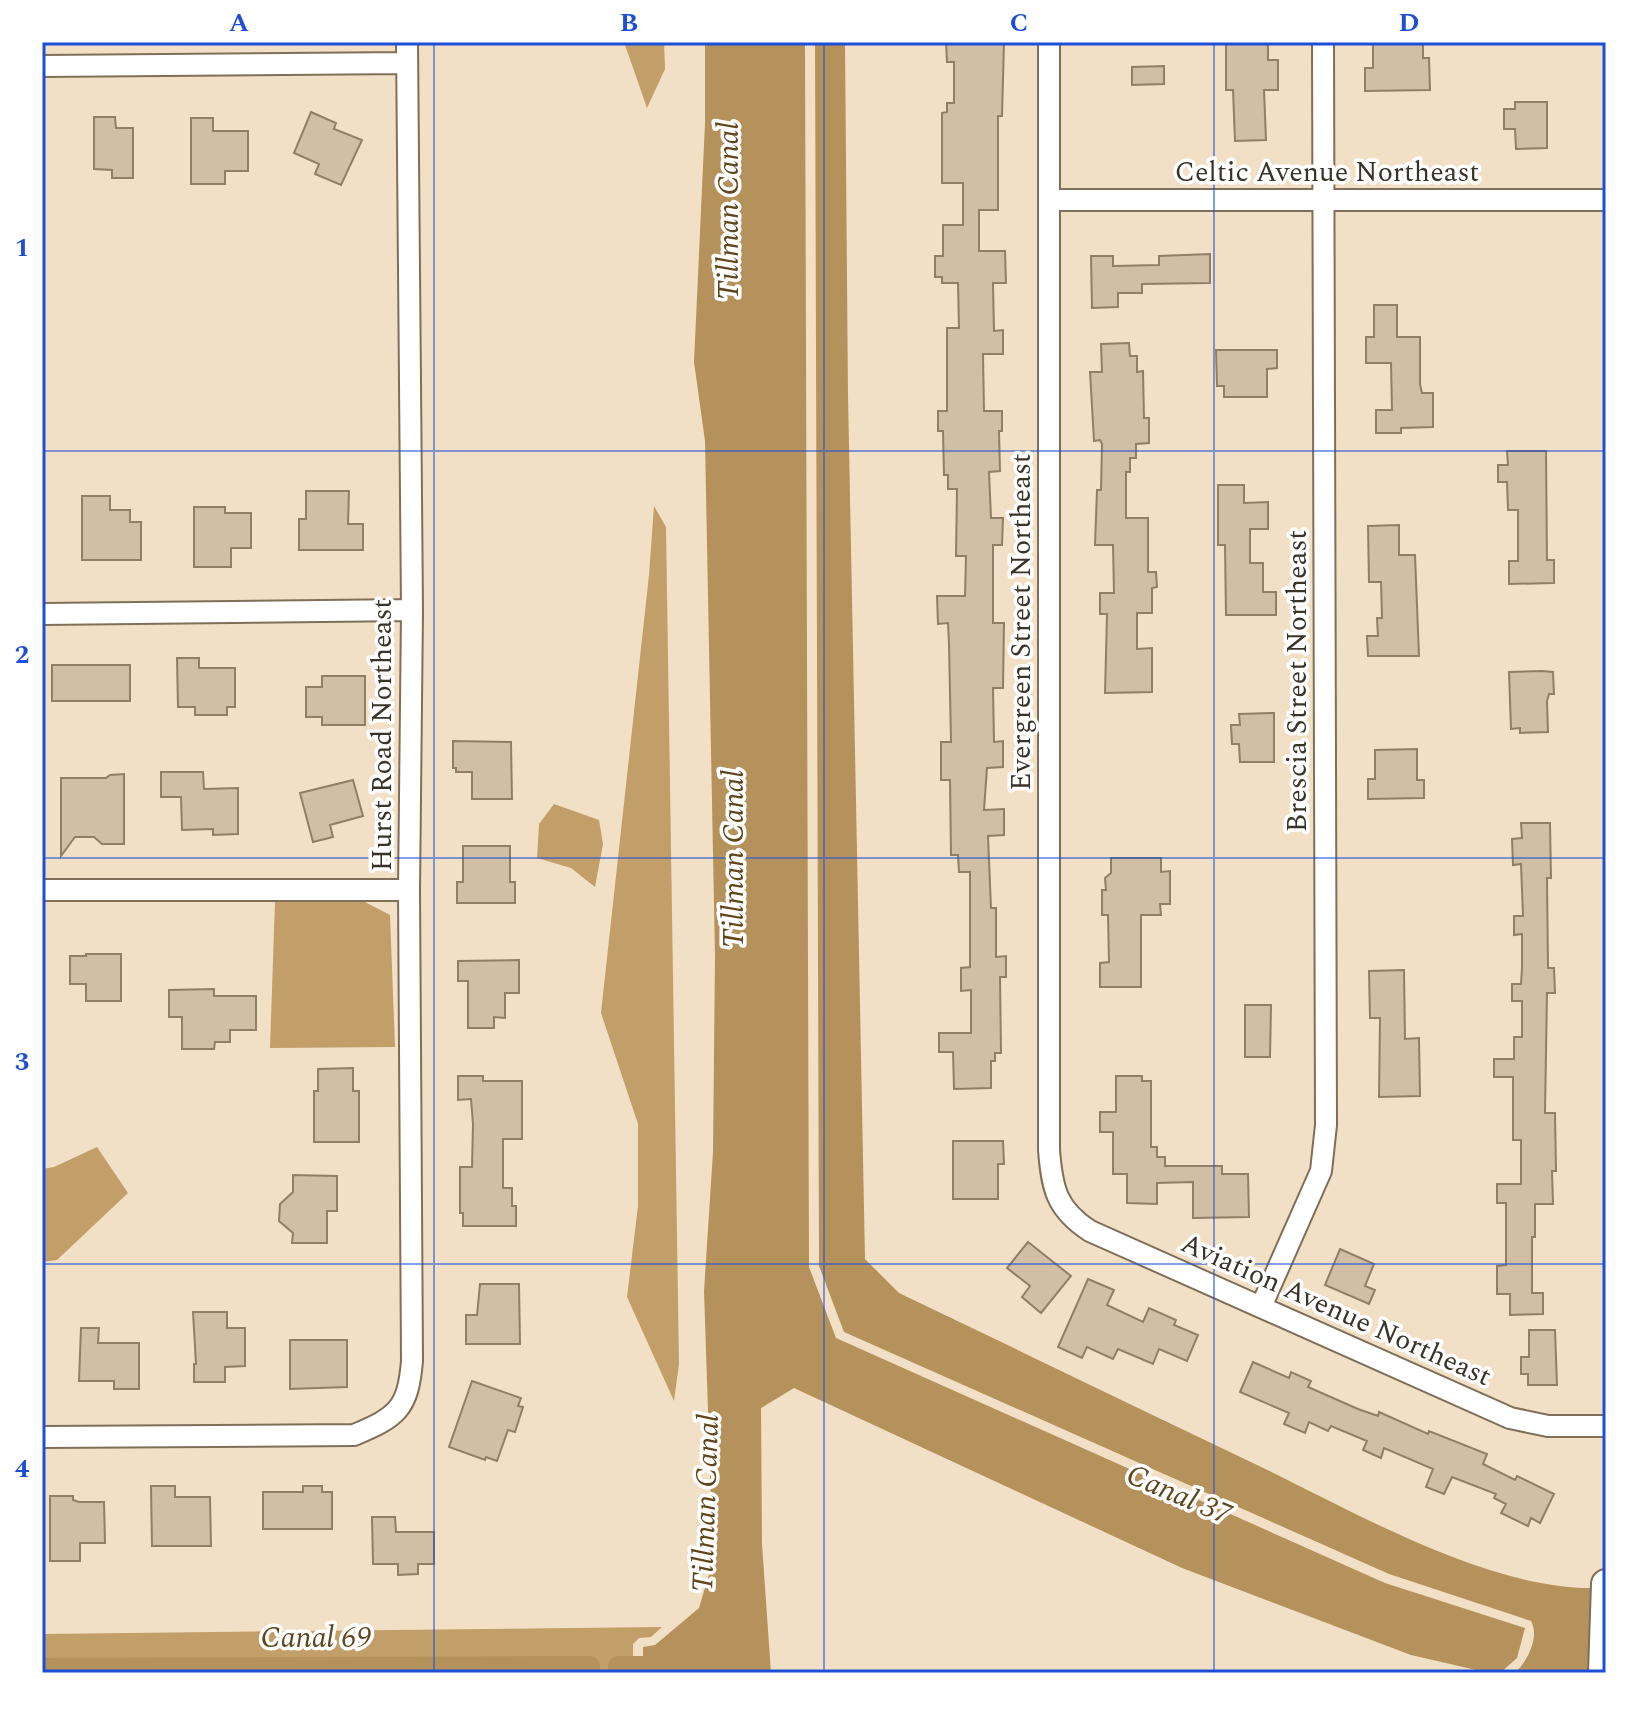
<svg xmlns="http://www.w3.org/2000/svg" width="1648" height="1715" viewBox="0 0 1648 1715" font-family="Spectral,serif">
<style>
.forest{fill:#c29e68}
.water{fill:#b5925c}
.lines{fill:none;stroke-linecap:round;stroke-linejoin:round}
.canal{stroke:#b5925c;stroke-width:22}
.building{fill:#d0bea5;stroke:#8f7f67;stroke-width:2}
.street-casing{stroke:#7f6f58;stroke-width:24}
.secondary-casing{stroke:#7f6f58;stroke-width:32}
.street{stroke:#fff;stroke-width:20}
.secondary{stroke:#fff;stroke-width:28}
.grid{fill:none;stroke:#1d4ed8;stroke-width:2;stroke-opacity:0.55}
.labels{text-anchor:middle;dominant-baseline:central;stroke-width:7;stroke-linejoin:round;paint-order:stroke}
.street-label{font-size:28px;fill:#3a3329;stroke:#fff}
.water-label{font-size:30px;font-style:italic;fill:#60461c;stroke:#fff}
.neatline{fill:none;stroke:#1d4ed8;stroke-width:3}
.grid-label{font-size:26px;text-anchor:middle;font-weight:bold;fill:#1d4ed8}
</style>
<rect width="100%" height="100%" fill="#f2e0c6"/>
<path class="forest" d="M624 42H664L665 69 647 108Z
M654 506 666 527 679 1364 674 1401 627 1297 638 1206V1124L601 1013 649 575Z
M554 804 599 820 603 844 595 887 571 868 537 858 539 824Z
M275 901 365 902 390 915 395 1047 270 1048Z
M97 1147 128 1193 57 1260 42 1262V1169L54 1167Z
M662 1627 651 1637 639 1638 633 1644V1673H42V1634Z"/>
<path class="water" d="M705 42H805L809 1267 836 1338 1385 1583 1525 1628 1517 1658 1500 1673H1489L1411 1655 1182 1568 794 1388 761 1408 762 1544 771 1673H643V1647L655 1645 699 1608 713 1561 704 1291 713 1152 715 957 705 441 694 362 705 123Z
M815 42H845L848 395 865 1259 899 1293C1018 1350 1136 1407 1255 1464 1350 1510 1489 1590 1594 1588L1592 1673H1515C1527 1662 1540 1637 1531 1621L1389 1574 844 1332 819 1266Z"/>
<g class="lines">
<path class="canal" d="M619 1667H670
M42 1669 589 1667"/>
</g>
<path class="building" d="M946 42H1004L1002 116H998V210H979V251H1005L1006 283H993L994 331 1003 330V354H983L984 411H1002V431H999L1000 471 989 472 991 518H1003L1002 545H993V623H1004L1003 688H993L994 742 1003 741V767L987 768 984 810 1004 809V835L988 836 991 908H996V957L1006 956V977H1000L1001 1053H995V1061H991V1088L954 1089 953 1052H939V1033H971V990L961 991V968L970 967V872H959L958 855H951L950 780H941V742H951L949 644 948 623 938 624 937 596H965L966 556H956L957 489H948V475H944L943 431H938V411H947V328H959L958 283H942V277H935V256H943V225H963V183H942V113L947 112V103H954V62H947Z
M1226 42H1268V60H1278V90H1264L1266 140 1235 141 1233 90H1226Z
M1373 42H1423V58H1429L1430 90 1365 91V68H1373Z
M1164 66V84L1132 85V67Z
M1515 102H1547V148L1516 149 1515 129H1504V109H1515Z
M311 112 336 123 334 129 362 140 341 185 315 174 319 164 294 153Z
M94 117H115L116 128H133V178H112V170L94 169Z
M191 118H213V131H248V171H225V184H191Z
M1210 254V283L1142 284V293H1118V307L1092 308 1091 256H1113V266L1159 265V256Z
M1374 305H1397V337H1420V384L1422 393H1433V427L1401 428V433H1376V410H1392L1391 363H1366V337H1374Z
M1129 343 1130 356H1137V372L1143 371 1144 418H1149V443L1136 444V458H1130V472H1126V518H1148V572H1156L1157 587 1152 588V613H1137V649L1152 648V692L1105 693 1107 614H1100V593H1114L1113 545H1095L1097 490H1101L1102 444 1100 440 1094 441 1090 372H1102L1101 344Z
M1216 350H1277V368L1267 369V397H1224V386H1217Z
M1507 451H1546L1547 560H1554V583L1509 584V561H1518V510H1508L1507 482H1498V465H1508Z
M1218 485H1244V503L1268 502V529H1250V563H1263V592H1276V615H1226L1225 545H1218Z
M306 491H349L348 524H363V550H299V519H306Z
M82 496H110V510H130V522H141V560H82Z
M194 507H225V513H251V548H231V567H194Z
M1399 525V555H1415L1419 656H1368L1367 636H1378L1377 618H1382L1381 582H1369L1368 526Z
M177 658H199V668H235V707H227V715H195V707H178Z
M52 665H130V701H52Z
M1542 671 1553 672 1554 694H1549L1547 701 1548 732 1520 733V728L1511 729 1509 672Z
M322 676H365V725H322V717H306V687H322Z
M1274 713V762H1240L1239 744H1232L1231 725H1240L1239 714Z
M453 741 511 742 512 799H472V772H456V768H453Z
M1417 749V780H1424V798L1368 799V779H1375V750Z
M161 772H203L204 789 238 788V834L213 835V829L182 830 181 797H161Z
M124 774V844H102L94 837H75L61 856V778H106L110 775Z
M353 780 363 816 330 825 333 837 313 842 300 793Z
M1521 823H1550L1551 878H1547L1548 968H1554L1555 993H1547L1545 1113H1555L1556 1171H1552L1553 1204H1535V1237H1532V1293H1543V1314L1510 1315V1294H1497V1266L1506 1265V1203H1497V1184H1521V1140H1513V1077H1494V1059H1514V1037H1522V1001H1512V984H1521L1522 968V934L1514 935V916H1523L1521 864 1513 865 1512 839 1522 838Z
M463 846H510V882H515V903H457V882H463Z
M1111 858H1161V872L1170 871V904H1160L1161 915H1141V987H1100V963L1109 962 1108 915H1102V890H1106L1105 878 1111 873Z
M86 954H121V1001H86V984H70V956H86Z
M519 960V993H505V1018L494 1017V1028H468V981H458V961Z
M1404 970 1405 1039 1419 1038 1420 1096 1379 1097 1380 1018H1370L1369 971Z
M214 989V996H256V1030H230V1042H215L214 1049H182V1017H169V990Z
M1245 1005H1271L1270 1057H1245Z
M353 1068V1091H359V1142H314V1091H318V1069Z
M458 1076H483V1081H522V1139H503V1188H512V1206H516V1226H463V1213H460V1167H472L473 1124 471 1099 458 1100Z
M1116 1076H1142V1081H1151V1147H1157V1157H1165V1166H1222V1174H1248L1249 1217 1193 1218V1182L1157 1183V1204L1127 1203V1174H1113V1132H1100V1112H1116Z
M953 1141H1003L1004 1164H998V1199H953Z
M293 1175 337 1176V1211H327V1243H292L293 1233 279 1221 280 1204 293 1192Z
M1028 1242 1071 1276 1041 1313 1022 1297 1030 1286 1007 1268Z
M1340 1249 1374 1264 1365 1286 1375 1290 1369 1304 1325 1285Z
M1088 1279 1114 1290 1107 1305 1143 1322 1149 1308 1176 1320 1174 1325 1198 1335 1187 1361 1159 1349 1153 1364 1118 1349 1113 1359 1087 1347 1082 1358 1058 1347Z
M480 1284H519L520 1344H466V1315H477Z
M193 1312H227V1328H245V1366L225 1367V1382H194V1364H196Z
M81 1328H99L98 1343H139V1389H114V1381H79Z
M1529 1330H1555L1557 1385H1528V1374H1521V1357H1529Z
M290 1340H347V1387L290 1389Z
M1253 1362 1289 1378 1291 1372 1311 1381 1308 1387 1358 1409 1378 1416 1379 1412 1428 1434 1429 1431 1487 1454 1483 1464 1515 1480 1517 1476 1554 1494 1540 1523 1531 1518 1528 1526 1501 1513 1506 1504 1494 1498 1496 1494 1452 1477 1444 1494 1426 1487 1433 1469 1384 1448 1381 1458 1363 1450 1367 1441 1331 1426 1328 1431 1309 1422 1305 1433 1284 1424 1289 1413 1240 1392Z
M472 1381 521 1398 518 1406 523 1407 515 1432 508 1430 497 1461 486 1457 485 1460 449 1447Z
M151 1486H175V1497H210L211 1546H152Z
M303 1486H322V1492H332V1529H263V1492H303Z
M50 1496H73V1500L79 1502H104L105 1543H80V1561H50Z
M372 1517H395L396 1532H434V1564H418V1574L398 1575V1564H373Z"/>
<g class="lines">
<defs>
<path id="street" d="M1049 42V1150C1052 1188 1056 1209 1090 1231L1510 1418 1548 1426H1606
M42 66 407 63
M1049 200H1606
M42 614 412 610
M42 890H409
M1261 1307 1321 1171 1326 1125 1323 42
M42 1437 354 1435C397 1417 408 1409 412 1361L409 890 412 610 407 42"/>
<path id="secondary" d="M1603 1673 1606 1584"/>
</defs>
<use href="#street" class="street-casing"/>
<use href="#secondary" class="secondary-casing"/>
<use href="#street" class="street"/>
<use href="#secondary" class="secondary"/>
</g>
<path class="grid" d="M434 42V1673M824 42V1673M1214 42V1673M42 451H1606M42 858H1606M42 1264H1606"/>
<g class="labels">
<g class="street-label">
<text x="1327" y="172">Celtic Avenue Northeast</text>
<text transform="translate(1021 622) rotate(-90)">Evergreen Street Northeast</text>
<text transform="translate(1297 681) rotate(-90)">Brescia Street Northeast</text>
<text transform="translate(382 735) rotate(-90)">Hurst Road Northeast</text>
<text transform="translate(1336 1310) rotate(24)">Aviation Avenue Northeast</text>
</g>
<g class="water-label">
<text transform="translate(729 211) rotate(-90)">Tillman Canal</text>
<text transform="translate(734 859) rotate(-90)">Tillman Canal</text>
<text transform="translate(1179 1495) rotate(23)">Canal 37</text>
<text transform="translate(706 1503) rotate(-88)">Tillman Canal</text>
<text x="316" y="1638">Canal 69</text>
</g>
</g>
<rect width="1648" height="1715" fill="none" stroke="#ffffff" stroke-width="88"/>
<rect x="44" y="44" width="1560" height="1627" class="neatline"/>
<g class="grid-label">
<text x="239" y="31">A</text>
<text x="629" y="31">B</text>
<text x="1019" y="31">C</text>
<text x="1409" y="31">D</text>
<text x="22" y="256">1</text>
<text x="22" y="663">2</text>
<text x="22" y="1070">3</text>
<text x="22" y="1477">4</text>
</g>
</svg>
